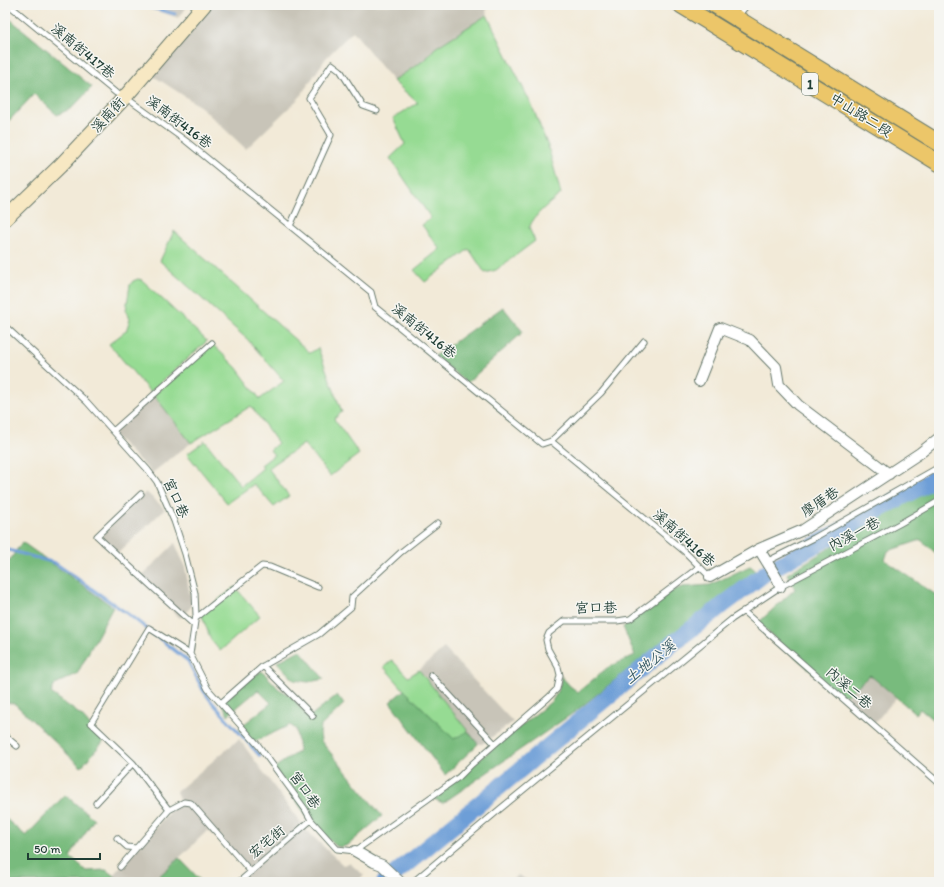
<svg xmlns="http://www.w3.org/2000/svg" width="944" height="887" viewBox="0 0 944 887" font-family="Itim,'LXGW WenKai TC',sans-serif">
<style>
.industrial{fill:#c8c4b8}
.green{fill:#96db93;stroke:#5a8c64}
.forest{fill:#78bb7d;stroke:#4c7c58}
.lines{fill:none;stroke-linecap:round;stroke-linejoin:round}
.stream{stroke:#6d9ed7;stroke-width:3}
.river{stroke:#6d9ed7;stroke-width:17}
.lane-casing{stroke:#697a6d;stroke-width:7}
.street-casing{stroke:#697a6d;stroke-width:12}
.secondary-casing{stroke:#697a6d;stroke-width:16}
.primary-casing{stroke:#697a6d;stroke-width:18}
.lane{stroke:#fff;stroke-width:5}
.street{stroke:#fff;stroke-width:10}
.secondary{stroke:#f7e8c3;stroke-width:14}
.primary{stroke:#ecc669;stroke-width:16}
.labels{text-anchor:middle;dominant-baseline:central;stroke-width:3;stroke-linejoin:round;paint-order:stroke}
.shield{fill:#f6f6f2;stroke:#60746d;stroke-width:1}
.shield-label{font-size:13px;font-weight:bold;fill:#1f3d34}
.street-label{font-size:14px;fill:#1f3d34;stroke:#f6f6f2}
.water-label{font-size:15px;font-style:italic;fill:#365a65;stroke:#f6f6f2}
</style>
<rect width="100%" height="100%" fill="#f6f6f2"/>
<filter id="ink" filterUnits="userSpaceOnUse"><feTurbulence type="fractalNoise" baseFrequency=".025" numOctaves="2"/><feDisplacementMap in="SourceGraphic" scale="8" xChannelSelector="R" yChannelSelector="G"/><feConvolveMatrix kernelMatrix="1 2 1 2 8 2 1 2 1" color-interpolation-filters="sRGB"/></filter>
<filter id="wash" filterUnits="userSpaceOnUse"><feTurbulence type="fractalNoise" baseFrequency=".012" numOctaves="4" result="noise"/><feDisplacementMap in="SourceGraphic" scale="16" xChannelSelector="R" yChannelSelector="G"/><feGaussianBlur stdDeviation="0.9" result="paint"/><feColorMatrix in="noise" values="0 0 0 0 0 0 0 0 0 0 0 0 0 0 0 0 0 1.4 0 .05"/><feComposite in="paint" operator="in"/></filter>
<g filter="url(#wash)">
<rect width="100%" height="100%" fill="#f2ead8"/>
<path class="industrial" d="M140 5H188L178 18Z
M209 5H491L486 11 487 15 435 48 426 59 393 81 353 31 326 58 299 98 246 149 201 107 152 75Z
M154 395 191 443 152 473 113 434Z
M146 492 165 509 115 556 102 544 101 536Z
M175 543 185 567 192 606 180 618 139 579Z
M444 648 513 722 482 744H478L419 670Z
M870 675 896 698 872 726 848 705V695Z
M239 739 306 830 343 865 349 863 364 875 356 882H239L250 871 208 830 179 858 153 882H122L113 875 180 800 176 792Z
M518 875 531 882H511Z"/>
<path class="green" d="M487 15 532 106 548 146 561 194C549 204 535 213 529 228L535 241 496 270 485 273 469 249 425 282 414 270 440 249 422 225 431 218 390 158 405 144 393 118 418 103 393 81 426 59 435 48Z
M174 231 310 353 318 348 342 412 334 419 359 454 330 476 304 444 268 468 289 496 274 507 254 484 227 503 187 454 205 441 241 486 263 468 261 465 274 455 270 450 278 443 251 406 191 443 154 395 211 343 236 367 260 399 284 381 248 340 160 261Z
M138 279 142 280 207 341 150 392 109 344 126 331 130 319 126 310 130 285 133 281Z
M235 587 260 616 220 651 211 640 201 613Z
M392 660 408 677 419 670 468 731 454 739 404 690 384 667Z"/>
<path class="forest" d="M5 15 92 87 72 108 57 115 34 94 5 125Z
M503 307 523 332 467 383 435 356Z
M939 481V556L921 540 888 551 885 560 939 597V725L920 709 916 714 870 675 847 695H837L758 623 795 589 787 574Z
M22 542 113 607 77 674 55 684 51 693 82 716 104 741 81 767 15 704 5 702V558L10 560Z
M750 566 758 572 706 608 576 711 443 803 434 799 451 782 552 701C558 692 560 687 561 676L570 686 578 692 607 668 635 655 623 627 670 592 682 587 710 585Z
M300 650 324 679 308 682 294 680 277 662Z
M262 671 279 689 291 696 308 718 337 695 344 704 321 726 320 733 321 741 382 816 348 845 341 847 336 846 312 824 274 768 299 751 296 729 290 725 252 743 239 728 271 703 258 690 228 715 222 703 244 682Z
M404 690 454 739 468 731 478 744 445 775 390 702Z
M65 795 94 819 70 857 86 871 106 870 122 882H5V818L26 836Z
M179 858 201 881 199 882H153Z"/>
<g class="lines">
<path class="stream" d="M140 5 175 14
M5 549 55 563 132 617 188 661 203 690 211 701 260 756"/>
<path class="river" d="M385 882 669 646 768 571 920 487 939 475"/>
</g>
</g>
<g filter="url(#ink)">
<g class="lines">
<defs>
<path id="lane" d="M9 5 116 93 125 97 186 141 371 292 375 307 542 444 551 441 684 551 710 577
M738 16 747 5
M290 226 331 135 309 98 332 64 340 70 363 106 377 111
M5 326 87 402 148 470 157 482 174 521 185 554 195 593 196 615 190 654 208 689 258 745 305 809 311 820 337 849 355 851 459 777 472 764 548 698 557 689 560 675 558 667 548 649 546 640 549 633 564 621H617L630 619 699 567
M113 431 212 343
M551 441 601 393 644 341
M141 494 97 536 151 586 194 625
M766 562 814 538 939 467
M743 611 939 783
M196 618 262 566 270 567 318 587
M263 666 313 716
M431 675 495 744
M221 703 263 666 319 634 351 607 352 597 401 552 438 523
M5 736 17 746
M96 803 133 763
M169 810 133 763 91 723 149 628 190 654
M117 838 127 847 136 848
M120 867 169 810 184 802 191 803 251 872
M239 882 311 820
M413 882 500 809 732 619 780 587 899 524 939 501"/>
<path id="street" d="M699 381 720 328 750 340 776 367 779 385 798 405 889 474
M759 549 778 580 780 587
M710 577 759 549 803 530 920 453 939 438
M355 851 374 862 382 865 400 882"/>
<path id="secondary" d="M5 219 61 165 125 97 204 5"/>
<path id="primary" d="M681 5 939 163
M715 5 939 143"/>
</defs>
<use href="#lane" class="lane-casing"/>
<use href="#street" class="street-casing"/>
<use href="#secondary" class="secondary-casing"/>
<use href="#primary" class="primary-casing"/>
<use href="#lane" class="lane"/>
<use href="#street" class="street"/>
<use href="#secondary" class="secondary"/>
<use href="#primary" class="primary"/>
</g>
</g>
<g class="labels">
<rect class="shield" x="802" y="73" width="16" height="22" rx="3"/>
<g class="shield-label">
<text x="810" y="84">1</text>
</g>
<g class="street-label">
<text transform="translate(83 51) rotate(40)">溪南街417巷</text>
<text transform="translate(108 115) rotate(-47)">溪南街</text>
<text transform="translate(861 115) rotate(32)">中山路二段</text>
<text transform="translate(179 122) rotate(37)">溪南街416巷</text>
<text transform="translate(424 331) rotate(39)">溪南街416巷</text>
<text transform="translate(176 498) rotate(66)">宮口巷</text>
<text transform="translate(820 502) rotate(-34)">廖厝巷</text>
<text transform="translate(854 534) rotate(-28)">內溪一巷</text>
<text transform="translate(684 538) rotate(42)">溪南街416巷</text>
<text transform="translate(596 608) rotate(-1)">宮口巷</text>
<text transform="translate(849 688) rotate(41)">內溪二巷</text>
<text transform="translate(305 790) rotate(55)">宮口巷</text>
<text transform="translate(267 842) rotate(-40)">宏宅街</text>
</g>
<g class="water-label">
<text transform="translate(650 662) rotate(-39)">土地公溪</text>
</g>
</g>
<rect width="944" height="887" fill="none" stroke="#f6f6f2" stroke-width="20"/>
<path d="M28 853v6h72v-6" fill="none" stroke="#1f3d34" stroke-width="2"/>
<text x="34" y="853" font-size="12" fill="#1f3d34" stroke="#f6f6f2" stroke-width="3" paint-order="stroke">50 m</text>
</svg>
